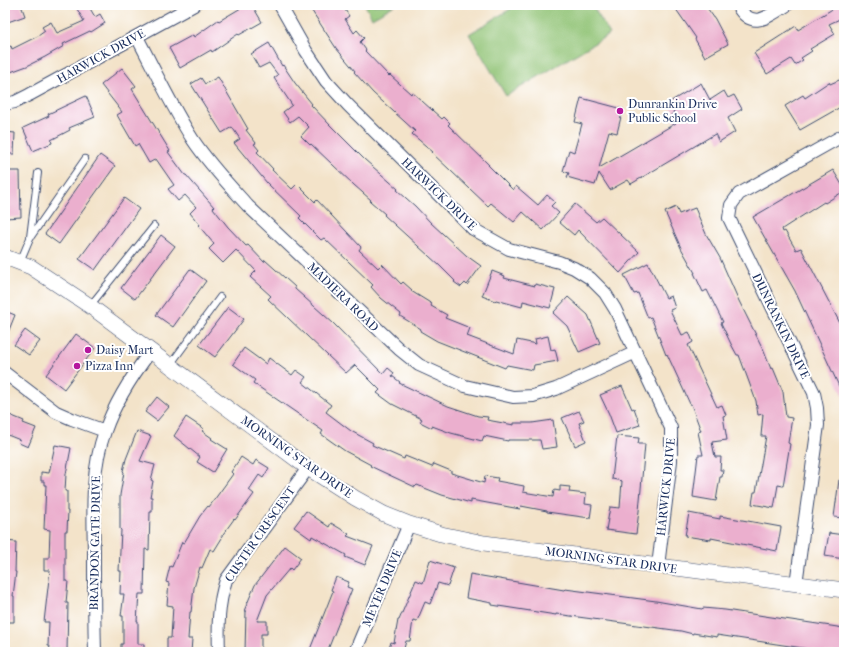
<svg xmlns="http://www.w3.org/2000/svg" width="849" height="657" viewBox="0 0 849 657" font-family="'IM FELL French Canon',serif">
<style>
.green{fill:#90c374;stroke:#567969}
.building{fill:#ebafce}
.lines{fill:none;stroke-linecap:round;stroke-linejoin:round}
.service-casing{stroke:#3b4a6e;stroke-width:8}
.minor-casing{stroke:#3b4a6e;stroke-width:14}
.tertiary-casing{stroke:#3b4a6e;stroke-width:16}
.service{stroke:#fff;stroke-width:6}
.minor{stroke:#fff;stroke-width:12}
.tertiary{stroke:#fff;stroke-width:15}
.poi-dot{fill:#b5179e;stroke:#fff;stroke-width:1.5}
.labels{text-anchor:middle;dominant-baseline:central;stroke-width:4;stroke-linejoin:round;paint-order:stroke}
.street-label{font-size:12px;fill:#1b2f5e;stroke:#fff}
.poi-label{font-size:12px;fill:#1b2f5e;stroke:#fff;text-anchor:start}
</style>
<rect width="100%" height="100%" fill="#fff"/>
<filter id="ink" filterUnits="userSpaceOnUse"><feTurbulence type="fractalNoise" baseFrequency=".025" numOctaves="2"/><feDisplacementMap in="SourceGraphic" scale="8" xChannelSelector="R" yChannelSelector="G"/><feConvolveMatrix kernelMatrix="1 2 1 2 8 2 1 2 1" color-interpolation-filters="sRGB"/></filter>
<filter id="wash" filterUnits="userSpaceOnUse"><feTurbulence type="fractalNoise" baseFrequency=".012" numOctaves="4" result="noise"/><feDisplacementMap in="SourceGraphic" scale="16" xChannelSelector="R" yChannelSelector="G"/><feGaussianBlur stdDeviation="0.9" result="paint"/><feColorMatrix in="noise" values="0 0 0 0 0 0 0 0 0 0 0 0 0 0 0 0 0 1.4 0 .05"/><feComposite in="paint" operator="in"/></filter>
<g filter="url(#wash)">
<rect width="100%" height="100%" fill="#f3e3c9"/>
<path class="green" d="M365 5H395L372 18Z
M517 5H592L610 34 506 96 469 34Z"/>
<g id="blocks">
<path class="building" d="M5 5H21L25 16 5 23Z
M84 5H88L95 17 100 14 105 23 91 32 90 31 63 44 64 46 45 57 27 66 5 74V48L11 46 12 49 38 36 45 31 42 27 51 22 57 33 84 21 77 9Z
M246 5H252L262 22 239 35 238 34 212 52 211 50 180 68 169 48 193 35 194 37 218 20 219 21Z
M308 5H342L349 16 345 19 354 33 357 30 364 38 360 42 366 50 365 51 389 76 390 75 411 94 412 92 442 119 444 117 450 123 448 125 489 165H488L513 190 516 186 538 205 547 195 555 202 551 206 559 213 543 230 523 212 514 222 491 203 488 206 432 153 433 152 412 134 415 131 373 93 354 72 355 71 336 48Z
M673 5H705L715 19 728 44 705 57 695 39 696 38Z
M839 5H844V17L829 24 835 34 810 49 812 51 801 58 803 60 795 65 791 59 767 74 754 53 796 26 798 30Z
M269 43 282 66 283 65 295 83 312 104 311 105 330 125 364 159 398 189 397 190 415 206 431 223 467 256 481 266 467 285 465 283 461 287 454 282 455 281 440 266 384 215 385 214 370 201 371 200 354 185 311 144 310 145 301 136 309 127 298 116 290 122 283 112 292 105 274 78 278 75 269 63 259 68 251 54Z
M122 68 136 86 132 89 170 151 168 152 185 175H186L214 207 213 208 228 227 246 246 248 245 264 262 265 260 295 287V289L333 323 383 374 388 368 394 373 392 376 400 382 399 383 448 406 478 416 488 417 487 420 514 425V423H532L553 420 557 447 542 449 540 440H508V441L484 436 482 441 451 433 432 426V428L420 422 422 419 392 404 377 393 380 390 355 365 346 373 268 299 271 296 250 277 256 271 236 250 223 263 209 249 214 244 199 226 200 225 190 213 196 207 185 195 178 201 168 189 174 185 156 159 149 163 138 144 135 146 117 115 122 112 101 85Z
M218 77 248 129 246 130 256 143 254 144 259 150 257 152 273 169 272 170 292 189 297 184 315 202 317 200 361 247 359 250 378 268 382 264 401 284 403 282 412 290 411 291 432 304 431 306 447 315 445 318 470 328 467 336 514 354 517 340 536 344 535 339 548 336 551 350 555 349 558 361 534 365 533 370 507 365 505 368 437 341 420 331 421 329 400 316 401 314 381 298 371 287 373 285 324 238 321 240 299 218 301 216 267 183 234 143 240 139 232 127 222 133 191 84 201 78 205 84Z
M844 78V105L800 130 785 106 803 95 805 98 829 82 830 84Z
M701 83 710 100 724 91 728 98 734 95 742 109 728 118 735 132 719 142 715 134 631 184 628 180 610 190 599 173 595 185 567 177 569 173 563 171 569 150 574 152 582 124 575 122 581 98 623 109 617 133 609 131 599 168 676 123 671 115 674 112 668 103Z
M86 96 95 117 69 128 70 130 51 140 52 143 33 151 23 128 49 116 48 114Z
M5 132 15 133 14 154H5Z
M100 155 115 166 59 244 45 234Z
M833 170 844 188V191L825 203 824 202 782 229 783 232 785 231 796 250 801 248 844 331V397L795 291 753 217Z
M5 171H20L21 217 5 218Z
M124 198 139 209 95 270 79 259Z
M575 204 596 222 602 217 639 252 620 273 578 230 574 235 559 222Z
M676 207 679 214 695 208 706 234 720 258 739 301 763 349 771 369 773 368 783 392 786 417 792 418 788 443 790 444 783 486 778 485 774 508 752 504 754 492H756L766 436H761L763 414 758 415 756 401 739 355H737L731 344 721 323 723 322 707 290 703 292 694 273H695L681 248 665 212Z
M161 235 175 246 135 299 121 288Z
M648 263 666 298 671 296 675 308 670 310 682 335 689 332 693 342 688 345 717 407 722 405 726 415 723 416 727 440 712 442 715 457H721L720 470H723L722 477H720L716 501 693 497 698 455H703L698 432 701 431 691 404H690L667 354 666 355 651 317 648 318 638 293 634 294 624 275Z
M190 269 206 281 173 327 156 315Z
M492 271 505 276 504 278 535 286V284L555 289 550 308 523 301 522 307 496 300 495 301 482 296Z
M568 297 588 315 600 343 579 352 567 326 553 313Z
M228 307 244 319 215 357 199 345Z
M5 311 15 315 5 340Z
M25 330 40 341 29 355 14 345Z
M76 334 95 348 64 389 46 375Z
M244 348 266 364 269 358 292 375 296 370 306 377 302 382 331 405 326 412 351 431 373 443 372 445 404 459 405 456 432 467 434 464 451 471V473L484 483 485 476 498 478 497 481 524 486 523 492 553 497 554 490 560 491V486L570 487 569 492 586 494 585 504 592 505 590 518 547 512V511L521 506 520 509 471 500V503L442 495 417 485 415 487 370 466 371 465 345 451 321 434 323 431 253 383 255 380 233 364Z
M622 386 632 409 634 408 640 425 616 433 609 414 600 395Z
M157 397 169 407 157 421 145 412Z
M579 411 584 421 579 423 586 441 575 446 562 418Z
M5 413 24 421 23 423 36 428 28 447 19 443 20 440 5 434Z
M186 417 204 429 202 431 212 438 211 439 227 449 213 472 197 462 200 457 174 436Z
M137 431 151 436 140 461 155 465 151 480 153 481 150 497H152V512H150L149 550 145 549 144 594H139L137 621H138V644H144V652H121V644H123V616H121L124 594H120L121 571H119L121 530 120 529V495L124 472 123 471 126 459Z
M617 436 639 438 638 444H645L639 511 636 534 606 530 610 507 620 508 622 481 612 479Z
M55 445 71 448 66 474 65 491H67V511H68L67 531H65V581H68L66 603H68L67 652H49L50 646H48L49 622H44L50 570H44V558H49L50 530 44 529 46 485H44V481H41V472L49 473Z
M241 457 253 465 256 460 269 468 263 478 259 475 249 490 254 494 235 520 234 519 221 537 222 538 214 551 210 549 202 568 200 567 194 588 191 612H190L188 639H192L191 652H167V638H171L173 606 167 605 169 583 166 582 170 566 172 567 182 542 184 543 200 516 208 506 209 507 233 474 231 472Z
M839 480H844V518L834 517Z
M306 511 329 527 331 523 349 534 347 536 373 546 365 565 345 557 346 555 312 536 311 539 294 527Z
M689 513 720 519V516L781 527 777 551 711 538V540L685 536Z
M829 533 844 535V559L825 556Z
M5 541 16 542 15 572H16L13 596H14V622H5Z
M285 546 301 558 292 570 290 568 267 595 257 621H267V634H261V652H245L246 611H244L255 585Z
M430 560 454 568 448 586 438 583 430 604 425 602 417 621 413 620 410 641H406L403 652H388L391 642 394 643 398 620H399L416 580 423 583Z
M470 574 564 590 565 589 656 601 702 609 703 608 725 610 844 628V652H816V650L717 635V637L693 633V634L681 631 556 614V615L492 605V603L466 598Z
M336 577 349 582 347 587 352 589 327 652H309L333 591 331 590Z"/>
</g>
</g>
<g filter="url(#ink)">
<use href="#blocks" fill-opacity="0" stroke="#3b4a6e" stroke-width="1"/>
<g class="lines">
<defs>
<path id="service" d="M30 237 38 173
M20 262 30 238 85 159
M90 306 154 226
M170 365 220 297"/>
<path id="minor" d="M280 5 306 51 326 81 348 105 473 229 509 249 559 262 574 268 590 278 605 293 615 309 671 428V461L658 566
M737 5C752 31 767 17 787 5
M137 37C155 71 172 107 193 140 209 164 229 185 248 206L399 349 419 365 465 386 513 397 533 396 556 389 636 352
M5 104 15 102 29 95 194 5
M5 373 56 412 72 419 105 431
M796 584 818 425 817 408 814 393 729 218 731 205 739 194 844 135
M95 652C94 618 94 585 94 551 93 510 91 470 105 431 115 402 132 376 150 352
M219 652C218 626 218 605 226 580L308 468
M355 652 409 524"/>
<path id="tertiary" d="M5 257 31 267 90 306 308 468 355 498 384 514 409 524 441 534 484 543 844 590"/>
</defs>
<use href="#service" class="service-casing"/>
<use href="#minor" class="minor-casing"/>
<use href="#tertiary" class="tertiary-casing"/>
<use href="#service" class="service"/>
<use href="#minor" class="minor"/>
<use href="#tertiary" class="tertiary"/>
</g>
</g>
<g class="poi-dot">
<circle cx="620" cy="111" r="4"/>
<circle cx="88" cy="350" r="4"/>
<circle cx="77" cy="366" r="4"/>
</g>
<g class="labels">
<g class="street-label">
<text transform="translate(101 56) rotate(-29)">HARWICK DRIVE</text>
<text transform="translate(439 194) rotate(44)">HARWICK DRIVE</text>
<text transform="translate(343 297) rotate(44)">MADIERA ROAD</text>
<text transform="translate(781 326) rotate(64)">DUNRANKIN DRIVE</text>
<text transform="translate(297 457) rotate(35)">MORNING STAR DRIVE</text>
<text transform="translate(666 487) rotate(-84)">HARWICK DRIVE</text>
<text transform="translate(260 534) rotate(-55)">CUSTER CRESCENT</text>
<text transform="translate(95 543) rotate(-89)">BRANDON GATE DRIVE</text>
<text transform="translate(611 560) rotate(8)">MORNING STAR DRIVE</text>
<text transform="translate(382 588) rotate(-67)">MEYER DRIVE</text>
</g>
<g class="poi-label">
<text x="628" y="104">Dunrankin Drive<tspan x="628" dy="14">Public School</tspan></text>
<text x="96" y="350">Daisy Mart</text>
<text x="85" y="366">Pizza Inn</text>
</g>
</g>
<rect width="849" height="657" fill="none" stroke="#fff" stroke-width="20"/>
</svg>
